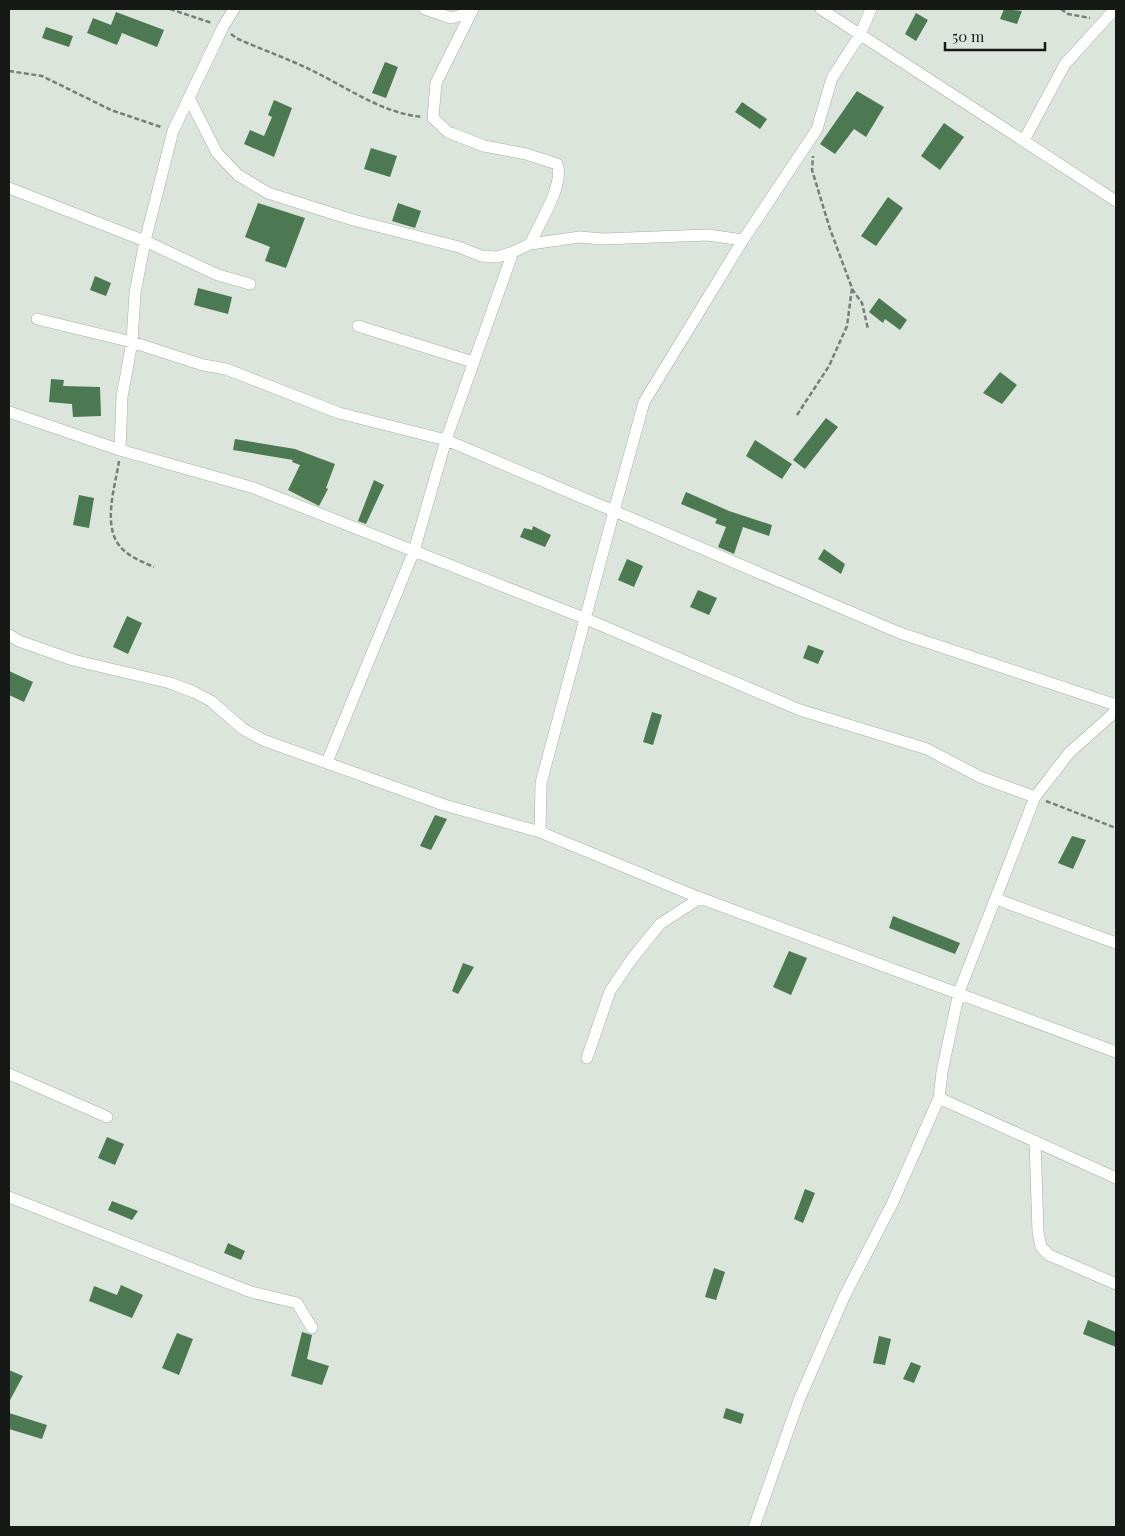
<svg xmlns="http://www.w3.org/2000/svg" width="1125" height="1536" viewBox="0 0 1125 1536" font-family="'Playfair Display',serif">
<style>
.building{fill:#4c7852}
.lines{fill:none;stroke-linecap:round;stroke-linejoin:round}
.street-casing{stroke:#a6afa7;stroke-width:12}
.path{stroke:#777e78;stroke-width:2.5;stroke-dasharray:5 2.5;stroke-linecap:butt}
.street{stroke:#fff;stroke-width:11}
</style>
<rect width="100%" height="100%" fill="#dbe5dc"/>
<path class="building" d="M1004 9 1022 11 1017 24 1000 19Z
M116 12 164 30 157 47 122 33 117 45 87 33 93 18 111 25Z
M916 13 928 20 916 41 905 34Z
M46 27 73 36 69 47 42 38Z
M385 62 398 67 386 98 372 93Z
M857 91 884 107 866 137 854 129 835 154 820 144Z
M274 100 292 108 274 157 244 144 250 130 264 136 272 117 268 115Z
M742 102 767 119 760 129 735 112Z
M944 123 964 137 940 170 921 156Z
M371 148 397 156 390 177 364 169Z
M888 197 903 208 876 246 861 236Z
M258 203 305 218 286 268 265 261 270 247 245 237Z
M398 203 421 211 415 228 392 221Z
M95 276 111 283 106 296 90 290Z
M198 288 232 297 228 314 194 305Z
M879 298 907 320 900 330 885 319 883 323 869 312Z
M1000 372 1017 385 1002 404 983 393Z
M51 379 64 380 63 386 100 387 101 416 73 417 72 404 49 402Z
M826 418 838 427 805 469 793 460Z
M235 439 295 449 335 464 326 488 328 489 319 506 288 490 300 465 292 462 293 460 233 450Z
M755 440 792 464 782 479 746 456Z
M374 480 384 485 366 524 358 521Z
M686 492 729 511 772 525 769 536 743 527 734 554 718 547 726 527 715 523 717 519 681 504Z
M79 495 94 498 89 528 73 525Z
M533 526 551 535 545 547 520 537 524 528 532 530Z
M824 549 845 564 841 574 818 559Z
M627 559 643 566 634 587 618 580Z
M698 590 717 598 709 615 690 607Z
M127 616 142 623 128 654 113 647Z
M808 645 824 651 818 664 803 658Z
M9 671 33 682 24 702 9 695Z
M652 712 662 715 653 745 643 742Z
M435 815 447 819 431 850 420 846Z
M1072 836 1086 840 1073 869 1058 863Z
M893 916 960 943 955 954 889 928Z
M789 951 807 958 791 995 773 987Z
M463 963 474 967 458 994 452 991Z
M107 1137 124 1144 115 1165 98 1158Z
M805 1189 815 1193 803 1223 794 1219Z
M112 1201 138 1211 132 1220 108 1210Z
M228 1243 245 1251 241 1260 224 1253Z
M714 1268 725 1272 716 1300 705 1297Z
M121 1285 143 1295 132 1318 89 1301 94 1286 117 1295Z
M1088 1320 1116 1332V1347L1083 1334Z
M302 1332 312 1335 307 1359 329 1366 322 1385 291 1376Z
M177 1333 193 1339 179 1375 162 1368Z
M879 1336 891 1339 885 1365 873 1363Z
M911 1362 921 1366 914 1383 903 1379Z
M9 1370 23 1376 9 1402Z
M726 1408 744 1414 741 1424 723 1418Z
M9 1413 47 1425 42 1439 9 1429Z"/>
<g class="lines">
<defs>
<path id="street" d="M425 9 451 18 469 13
M473 9 436 83 433 118 448 132 484 146 526 154 557 164C565 184 539 224 530 244
M821 9 1116 201
M871 9 860 35 832 78 817 129 743 240 644 402 614 511 900 633 1116 705
M189 98 217 153 238 175 268 193 353 220 459 247 481 256 497 257 513 252 530 244 580 237 602 239 708 235 743 240
M1024 140 1065 64 1115 9
M9 188 145 241 218 275 250 284
M513 252 446 440 614 511 541 783 540 832
M37 319 132 342 203 365 226 369 339 413 446 440 414 551 327 762
M358 326 473 362
M9 412 120 450 254 488 584 618 800 710 927 749 980 777 1035 797
M120 450 122 397 132 342 135 293 145 241 173 131 223 27 234 9
M9 635 19 641 73 660 170 683 194 692 211 701 243 729 263 740 444 805 540 832 700 898 1116 1052
M996 899 1116 943
M587 1058 610 991 631 960 660 924 700 898
M9 1074 107 1117
M939 1098 1116 1178
M1035 1141 1038 1232 1041 1247 1049 1255 1116 1284
M9 1197 251 1292 297 1303 312 1328
M754 1527 799 1400 844 1297 892 1204 939 1098 942 1072 959 992 1035 797 1069 753 1116 711"/>
</defs>
<use href="#street" class="street-casing"/>
<path class="path" d="M170 9 212 23
M1061 9 1068 14 1090 18
M231 34 238 39C263 50 289 59 313 71 348 88 382 113 422 117
M9 71 42 76 111 110 161 127
M852 289 862 303 868 329
M797 415 829 366 847 326 852 288 830 229 812 170 813 156
M119 461C115 489 99 533 127 553 135 559 145 563 154 567
M1046 801 1116 828"/>
<use href="#street" class="street"/>
</g>
<rect width="1125" height="1536" fill="none" stroke="#161916" stroke-width="20"/>
<path d="M945 42v8h100v-8" fill="none" stroke="#161916" stroke-width="2.5"/>
<text x="952" y="42" font-size="15" fill="#161916" stroke="#dbe5dc" stroke-width="4" paint-order="stroke">50 m</text>
</svg>
